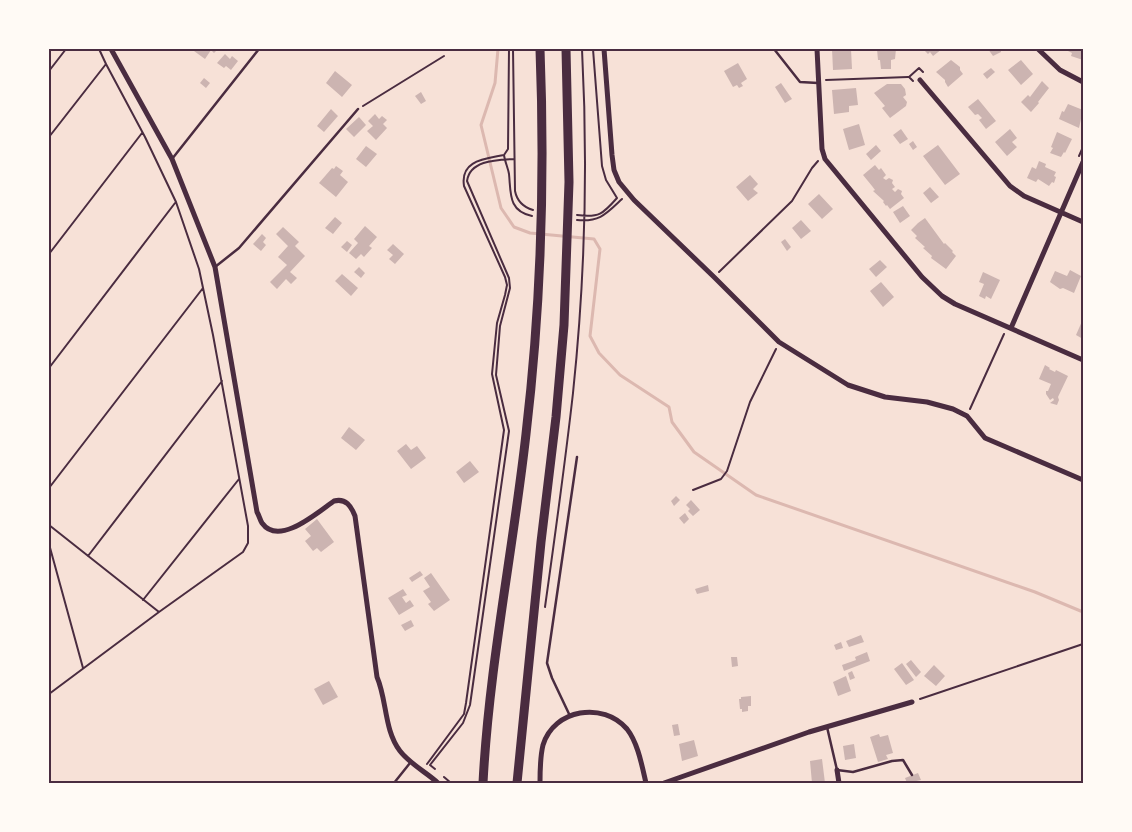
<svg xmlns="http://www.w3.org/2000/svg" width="1132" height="832" viewBox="0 0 1132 832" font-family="Roboto,sans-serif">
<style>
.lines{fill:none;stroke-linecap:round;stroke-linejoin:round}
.stream{stroke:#dcb8b0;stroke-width:3}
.building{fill:#ccb4b1}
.path{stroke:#4a2c40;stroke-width:2}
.service{stroke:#4a2c40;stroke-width:2.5}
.minor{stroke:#4a2c40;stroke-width:5}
.primary{stroke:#4a2c40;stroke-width:9}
.neatline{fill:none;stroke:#4a2c40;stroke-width:2}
</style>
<rect width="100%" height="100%" fill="#f7e1d7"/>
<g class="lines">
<path class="stream" d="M498 49 495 83 481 125 501 208 514 227 530 233 594 239 600 249 590 336 599 353 620 375 669 407 672 422 694 452 756 495 1035 592 1083 612"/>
</g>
<path class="building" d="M196 49H218L214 53 211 50 205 59 194 51Z
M832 49H851L852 69 833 70Z
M877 49H896L895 59 891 60V69H881L880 60H878Z
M923 49H942L933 56 930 52 928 54Z
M988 49H1001V52L993 56Z
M1064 49H1083V60L1071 56 1072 53Z
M225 54 230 59 232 56 238 61 231 70 226 66 224 68 217 63Z
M951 60 960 67V70L963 74 948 87 945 82V80L936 72Z
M1021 60 1033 74 1021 85 1008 70Z
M738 63 747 79 741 83 743 86 739 88 737 85 733 87 724 71Z
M991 68 995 72 987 79 983 74Z
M335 71 352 85 342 97 326 83Z
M204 78 210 83 206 88 200 83Z
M1042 81 1049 88 1038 102 1039 103 1031 112 1021 102 1028 95 1030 97Z
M781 83 792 99 785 103 775 87Z
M887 84H901L905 89 906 95 903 97 907 102 906 106 890 118 882 108 885 106 874 93Z
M856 88 858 105 849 106V112L834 114 832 90Z
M421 92 426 101 421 104 415 96Z
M978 99 996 121 986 129 979 120 982 118 978 114 975 115 968 107Z
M1068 104 1083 110 1079 128 1059 119 1062 111 1064 112Z
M331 109 338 116 324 132 317 126Z
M375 114 379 119 382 116 387 120 383 124 387 128 376 140 367 131 373 126 368 121Z
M359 117 366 125 354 137 346 129Z
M859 124 865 145 849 150 843 129Z
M901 129 908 139 900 144 893 135Z
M1010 129 1017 138 1012 142 1017 147 1007 156 995 142Z
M1057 132 1072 139 1065 153 1064 152 1061 157 1050 153 1053 148 1051 147Z
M913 141 917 147 913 150 909 144Z
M876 145 881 151 871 160 866 154Z
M938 145 960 174 945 185 923 156Z
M366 146 377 154 366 167 356 159Z
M1039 161 1046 164 1045 167 1056 172 1054 176 1056 177 1054 183 1052 182 1049 186 1038 179 1036 182 1027 178 1032 167 1036 169Z
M875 165 879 170 881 168 886 175 883 178 886 180 889 178 893 180 892 183 895 187 892 189 895 192 898 189 902 191 901 194 904 198 890 209 887 205 886 206 883 202 884 201 873 191 875 190 872 186 863 175Z
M336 166 343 171 340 175 348 182 336 197 319 183 332 168 334 169Z
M750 175 758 184 753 189 758 193 748 201 736 187Z
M930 187 939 197 931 203 923 193Z
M819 194 833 209 822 219 808 204Z
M903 206 910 216 900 223 893 212Z
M335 217 342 223 333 234 325 228Z
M925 218 944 244 945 243 953 251 952 252 956 256 946 269 931 258 932 256 923 248 925 247 915 238 917 236 911 230 918 223Z
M801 220 811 231 801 239 792 228Z
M365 226 377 237 369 246 372 248 364 257 361 254 356 259 349 253 358 243 354 239Z
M283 227 299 242 295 246 305 256 290 272 297 278 291 284 286 279 277 289 270 282 287 265 278 257 288 246 276 234Z
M262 234 266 238 263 242 266 245 261 251 253 244Z
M785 239 791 247 787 251 781 242Z
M347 241 352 245 347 252 341 247Z
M393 244 404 254 395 264 389 259 393 255 387 250Z
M880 260 887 267 876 277 869 269Z
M359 267 365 273 361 278 354 272Z
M1070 270 1081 276 1074 293 1063 288 1060 289 1050 282 1055 271 1067 276Z
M983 272 1000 280 991 299 986 296 985 299 979 296 984 284 979 282Z
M342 274 358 288 351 296 335 281Z
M881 282 894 297 883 307 870 291Z
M1083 319V339L1076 335Z
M1045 365 1050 368 1049 369 1055 372 1056 370 1068 376 1058 397 1059 400 1057 405 1050 403 1054 400 1053 398 1050 400 1046 394V391H1048L1051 384 1039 379Z
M349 427 365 440 356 450 341 438Z
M406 444 411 450 417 446 426 458 411 469 397 451Z
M470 461 479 472 464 483 456 472Z
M676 496 680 500 674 506 671 501Z
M691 500 700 510 693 516 688 511 690 509 686 505Z
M685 513 689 519 684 524 679 518Z
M317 519 334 542 321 552 317 548 313 551 305 541 311 536 305 529Z
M420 571 423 575 412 582 409 578Z
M431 573 450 600 434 611 428 604 431 602 423 591 430 587 424 578Z
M708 585 709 591 697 594 695 589Z
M403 589 407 595 402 597 406 603 410 600 414 606 399 615 388 598Z
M411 620 414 626 405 631 401 625Z
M861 635 864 642 849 647 846 641Z
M841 642 843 648 836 650 834 645Z
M867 652 870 661 844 671 842 665 856 660 855 657Z
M731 657H737L738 666 732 667Z
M911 660 921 672 916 677 906 664Z
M902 663 914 680 906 685 894 669Z
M934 665 945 676 936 686 924 676Z
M852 671 855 678 850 680 848 673Z
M846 676 851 691 838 696 833 682Z
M329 681 338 697 323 705 314 689Z
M751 696V706H748V711L742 712V709H740L739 699H741V697Z
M678 724 680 735 674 736 672 725Z
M879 734 880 737 888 735 893 753 886 755 888 759 878 762 870 737Z
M694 740 698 756 682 761 679 744Z
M854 744 856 758 845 760 843 746Z
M822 759 825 783H812L810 761Z
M918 773 921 780 907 783 905 778Z"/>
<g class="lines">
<path class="path" d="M509 49 508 149 504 155C505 162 508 168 509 174 511 193 508 211 532 216
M513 49 515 191C517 201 523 207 533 210
M106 64 145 137 176 202 199 269 213 335 248 526V543L243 552 159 612
M49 71 66 49
M826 80 908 77
M913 81 909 77 919 68 923 72
M363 106 444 56
M49 137 106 64 99 49
M1079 156 1083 147
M577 215C599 218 603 214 617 198L606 180 602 166 593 49
M577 220C600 222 606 214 622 199
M49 254 142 133
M719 272 792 201 812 168 818 161
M49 368 175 203
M970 409 1004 334
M49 488 203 288
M693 490 721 479 727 471 750 402 776 349
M49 525 159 612 49 694
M49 544 83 668
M88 556 222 381
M143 600 239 479
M545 607C555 536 565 464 573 393 585 279 588 163 582 49
M920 699 1083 644
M427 764 464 714 466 703 504 430 492 374 497 323 505 295 507 285 505 277 464 186C460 160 485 159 504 155
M435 769 430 765 463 723 470 705 509 431 496 375 500 326 510 288 509 278 467 181C470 160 497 160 514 159
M444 777 451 783"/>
<path class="service" d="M774 49 800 82 818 83
M172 159 259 49
M215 267 239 248 358 109
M570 716 552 678 547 663 577 457
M827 727 837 770 853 772 892 761 903 760 912 775
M394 783 410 763"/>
<path class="minor" d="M111 49 172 159 215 267 257 512C259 515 260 520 262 523 279 547 318 512 334 501 346 498 351 506 355 516L377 677C387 700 384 730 400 751 410 764 426 772 438 783
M604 49 612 155 614 170 619 182 634 200 714 277 779 342 848 385 885 397 927 402 953 409 967 416 985 438 1083 480
M817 49 822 149 825 159 922 277 942 296 955 304 1083 360
M1038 49 1060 70 1083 82
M920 80 1010 186 1024 196 1083 222
M1011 328 1083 162
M837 770 839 783
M540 783C540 771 540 757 543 745 554 709 603 701 627 729 638 743 642 766 646 783
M664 783 809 732 912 702"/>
<path class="primary" d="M483 783C489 666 513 551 526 434 541 306 545 177 540 49
M517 783 541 542 556 417 564 325 569 182 566 49"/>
</g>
<rect width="1132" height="832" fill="none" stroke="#fffaf5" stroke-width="100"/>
<rect x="50" y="50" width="1032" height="732" class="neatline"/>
</svg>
